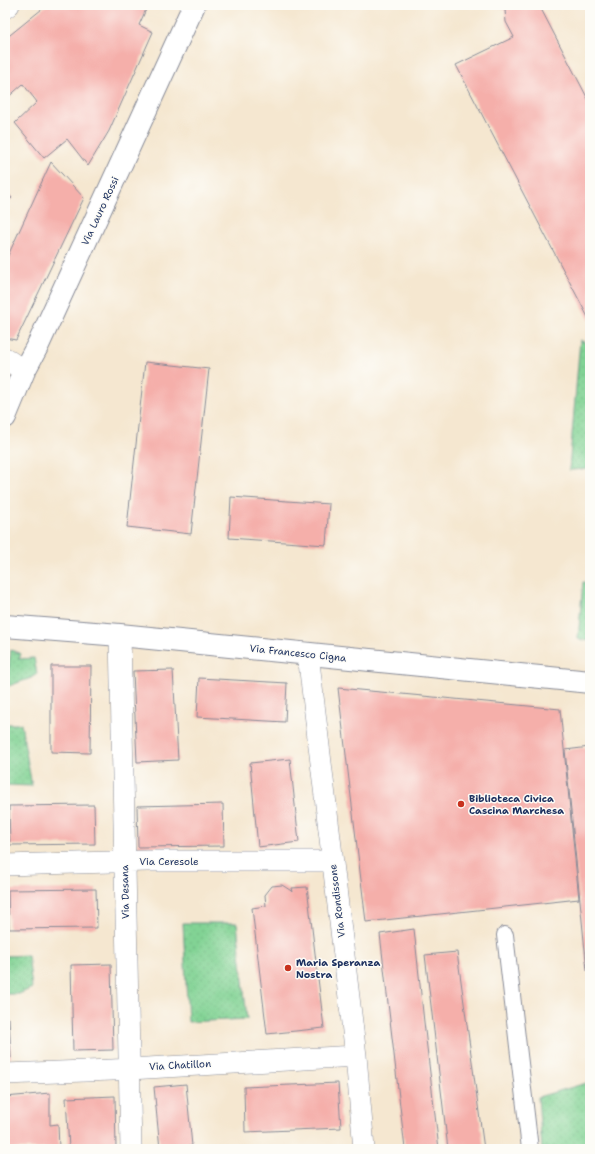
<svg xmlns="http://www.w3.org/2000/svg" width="595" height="1154" viewBox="0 0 595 1154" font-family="'Shantell Sans',sans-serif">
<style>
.grass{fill:url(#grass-dots);stroke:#4e8179}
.building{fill:#f5afaa}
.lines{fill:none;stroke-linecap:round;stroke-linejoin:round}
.pedestrian-casing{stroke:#888b97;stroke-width:18}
.minor-casing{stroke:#888b97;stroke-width:22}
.tertiary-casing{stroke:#888b97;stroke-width:24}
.pedestrian{stroke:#fff;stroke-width:16}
.minor{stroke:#fff;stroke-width:21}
.tertiary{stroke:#fff;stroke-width:22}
.poi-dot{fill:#c8321e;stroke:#fdfcf7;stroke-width:1.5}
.labels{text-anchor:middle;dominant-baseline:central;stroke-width:3;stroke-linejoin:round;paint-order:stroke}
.street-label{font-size:10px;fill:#1b2f5e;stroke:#fdfcf7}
.poi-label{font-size:10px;font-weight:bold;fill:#1b2f5e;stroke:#fdfcf7;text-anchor:start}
</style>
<defs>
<pattern id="grass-dots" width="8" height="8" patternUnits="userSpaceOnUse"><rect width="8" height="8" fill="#82d394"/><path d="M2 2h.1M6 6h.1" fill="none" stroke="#70b582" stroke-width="1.8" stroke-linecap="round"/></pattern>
</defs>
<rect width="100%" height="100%" fill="#fdfcf7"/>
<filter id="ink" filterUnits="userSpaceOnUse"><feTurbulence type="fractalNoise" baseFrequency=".025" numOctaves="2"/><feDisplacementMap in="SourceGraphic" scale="8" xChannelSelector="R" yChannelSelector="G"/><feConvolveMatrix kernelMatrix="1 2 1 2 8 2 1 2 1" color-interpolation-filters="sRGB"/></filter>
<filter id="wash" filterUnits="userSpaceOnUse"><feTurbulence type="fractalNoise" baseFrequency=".012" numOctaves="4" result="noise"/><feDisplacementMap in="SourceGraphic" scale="16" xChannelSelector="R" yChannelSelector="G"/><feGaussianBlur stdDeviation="0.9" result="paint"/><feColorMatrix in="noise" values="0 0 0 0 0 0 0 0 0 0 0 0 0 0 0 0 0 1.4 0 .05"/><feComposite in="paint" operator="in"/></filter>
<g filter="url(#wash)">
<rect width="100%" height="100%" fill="#f5e7d0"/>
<path class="grass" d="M580 340 590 345V469L569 470Z
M583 582 590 583V641L578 639Z
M11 650 21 654 19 659 34 658 37 674 31 678 6 687Z
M5 724H21L32 786 5 785Z
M183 923H237L247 1019 188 1022Z
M28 955 32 988 19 994H5V956Z
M590 1082V1149H542L538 1097Z"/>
<g id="blocks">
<path class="building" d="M47 5H148L139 25 153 32 109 131 88 166 67 139 44 158 15 123 37 102 23 84 5 100V64L6 63 5 62V39Z
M494 5H539L590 103V321L456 65 514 37 506 22 505 10Z
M51 162 84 198 16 340 5 338V262Z
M5 190 12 198 5 204Z
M145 362 209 369 191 534 127 527Z
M231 497 329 504 326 545 229 538Z
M51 666H91L90 753 51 752Z
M173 670 178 760 137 762 133 671Z
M199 678 287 683 285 722 197 717Z
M338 688 560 709 579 899 366 922Z
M590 747V971H587L565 750Z
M290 759 299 842 258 847 250 763Z
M223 804 224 846 138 847 137 806Z
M94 805 95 844 10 845 9 806Z
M282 885 293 892 292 888 307 887 324 1028 267 1034 252 908 266 906 265 895 272 886Z
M96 889 97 928 9 929 8 890Z
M414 929 424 1022 439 1149H405L380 934Z
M457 952 484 1149H448L425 955Z
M111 964 113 1050 73 1051 71 965Z
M5 1018H9L11 1058H5Z
M338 1083 341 1128 245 1132 244 1087Z
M186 1084 192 1146 160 1149 154 1087Z
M50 1093V1125L58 1124 59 1149H5V1097Z
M115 1096 116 1149H69L66 1098Z"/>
</g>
</g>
<g filter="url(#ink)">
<use href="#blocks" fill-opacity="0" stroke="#888b97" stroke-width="1"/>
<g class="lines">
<defs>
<path id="pedestrian" d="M505 935 530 1149"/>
<path id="minor" d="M5 8 9 5
M5 358 24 371
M120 635 131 1149
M308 654 356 1056 364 1149
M5 865 147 861H332
M5 1074 112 1070 356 1056"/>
<path id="tertiary" d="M5 417 24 371 39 343 194 5
M5 626 120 635 590 682"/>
</defs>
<use href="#pedestrian" class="pedestrian-casing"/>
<use href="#minor" class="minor-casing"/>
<use href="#tertiary" class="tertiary-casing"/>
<use href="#pedestrian" class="pedestrian"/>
<use href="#minor" class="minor"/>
<use href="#tertiary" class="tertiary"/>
</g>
</g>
<g class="poi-dot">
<circle cx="461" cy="804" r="4"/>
<circle cx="288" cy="968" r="4"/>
</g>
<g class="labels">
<g class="street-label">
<text transform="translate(100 211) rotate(-65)">Via Lauro Rossi</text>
<text transform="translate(298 653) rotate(6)">Via Francesco Cigna</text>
<text x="169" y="861">Via Ceresole</text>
<text transform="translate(125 892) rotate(-91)">Via Desana</text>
<text transform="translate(337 901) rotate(-97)">Via Rondissone</text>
<text transform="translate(180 1065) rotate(-3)">Via Chatillon</text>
</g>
<g class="poi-label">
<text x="469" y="798">Biblioteca Civica<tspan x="469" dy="12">Cascina Marchesa</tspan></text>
<text x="296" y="962">Maria Speranza<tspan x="296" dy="12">Nostra</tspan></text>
</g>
</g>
<rect width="595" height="1154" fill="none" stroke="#fdfcf7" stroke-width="20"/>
</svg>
